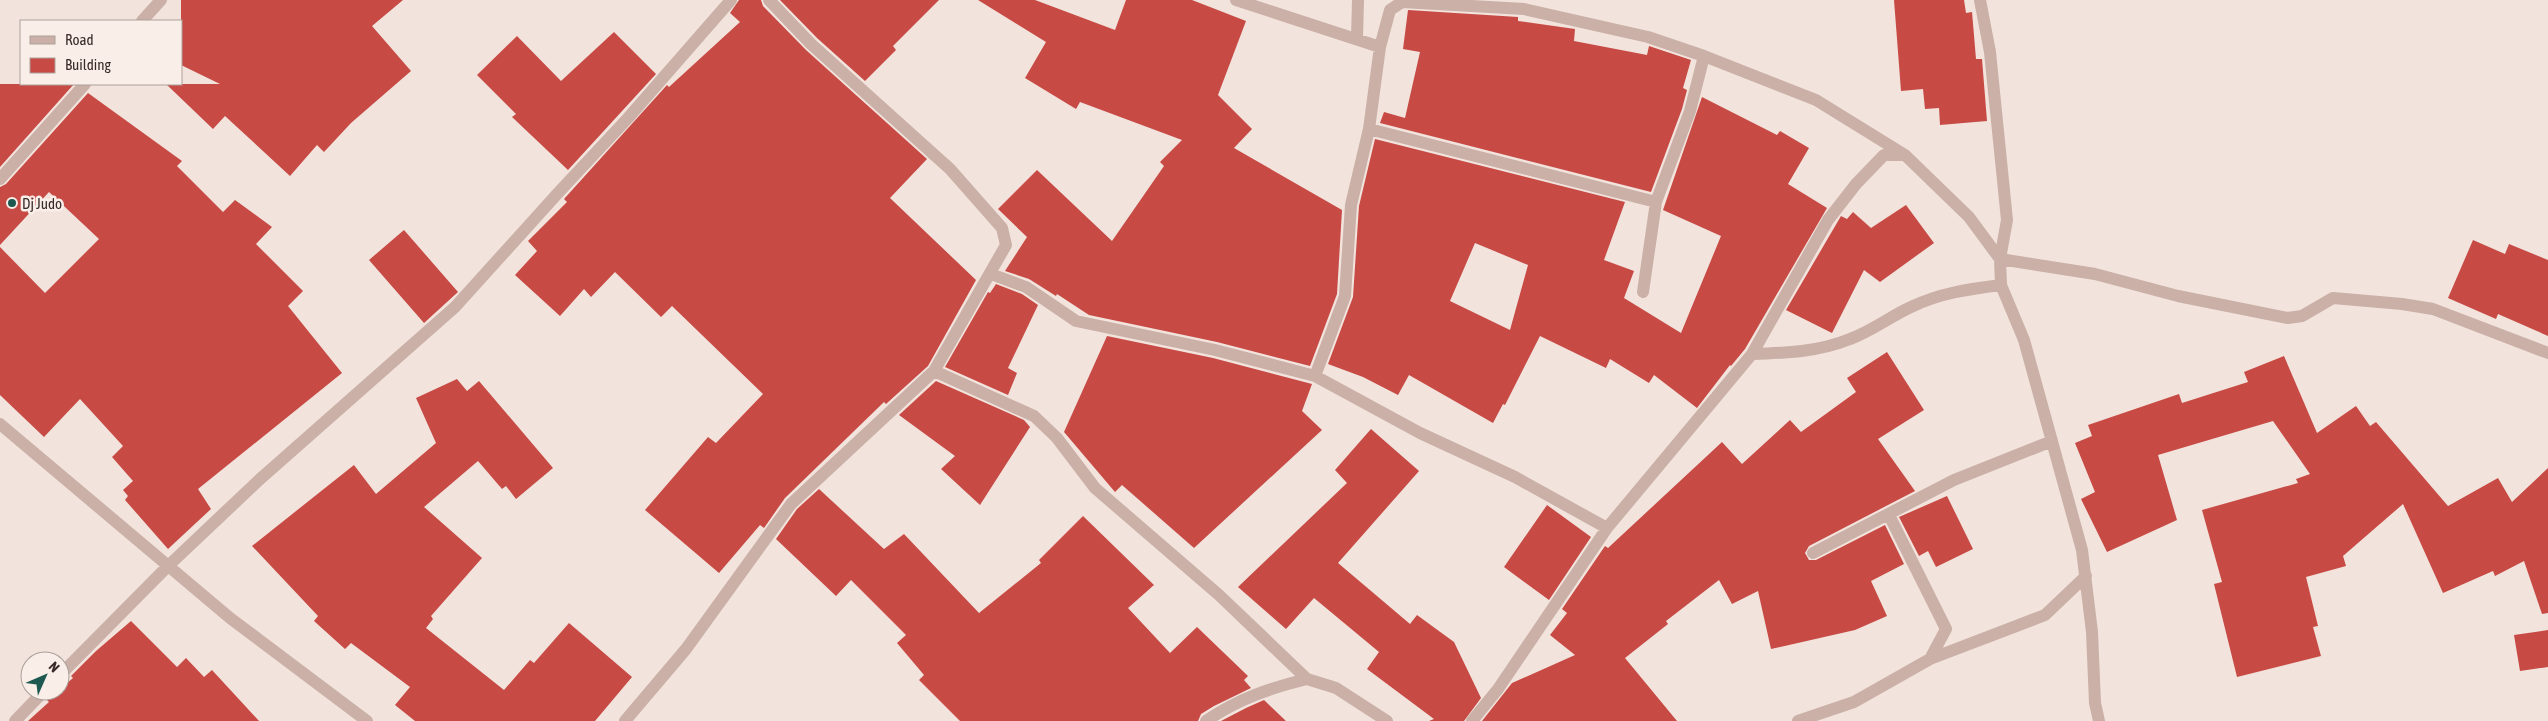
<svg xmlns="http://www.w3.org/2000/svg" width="2548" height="721" viewBox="0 0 2548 721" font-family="'Asap Condensed',sans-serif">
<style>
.building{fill:#c74a45;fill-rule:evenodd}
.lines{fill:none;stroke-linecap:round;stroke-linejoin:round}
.street{stroke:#cab0a7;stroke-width:12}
.poi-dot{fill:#1d5951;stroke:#faeee8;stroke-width:2}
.labels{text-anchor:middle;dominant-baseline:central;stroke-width:5;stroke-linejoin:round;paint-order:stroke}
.poi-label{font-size:15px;fill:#372a28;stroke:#faeee8;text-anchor:start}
</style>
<rect width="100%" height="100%" fill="#f2e3dc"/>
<path class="building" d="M181 0H403L372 26 411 71 351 123 324 152 317 145 290 176 225 116 213 129 166 84H220L181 65Z
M739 0H761L763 6 806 50 927 159 890 198 976 280 928 366 886 404 884 402 785 498 764 528 760 525 719 573 645 510 708 437 716 443 763 394 672 306 661 317 615 272 591 297 584 289 560 316 515 275 537 251 528 241 567 202 564 199 667 85 669 87 740 22 730 13Z
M780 0H939L893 46 896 50 865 81 817 38Z
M978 0H1035L1115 30 1126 0H1192L1246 21 1218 95 1252 129 1234 148 1342 210 1337 294 1310 366 1217 342 1089 315 1057 294 1056 296 1029 279 1005 271 1027 237 998 209 1037 170 1112 241 1164 166 1160 162 1182 140 1080 102 1076 109 1025 78 1046 42Z
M1894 0H1964L1966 13 1972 12 1976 59H1982L1987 121 1940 125 1939 108 1925 109 1923 89 1901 91Z
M1408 10 1518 17V21L1575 29 1574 41 1647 55 1649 46 1691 60 1683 88 1687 90 1682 109 1651 192 1380 123 1384 112 1405 118 1420 52 1403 49Z
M614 32 656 74 568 170 512 117 516 114 477 75 517 36 561 81Z
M0 84H74L0 167Z
M88 93 182 161 177 166 223 212 235 200 272 227 256 244 303 291 288 306 342 373 198 489 211 509 168 549 125 500 128 496 123 490 133 481 112 457 123 446 80 399 44 437 0 395V247L45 293 99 239 49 192 0 245V187L6 184Z
M1702 97 1777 135 1780 131 1809 148 1788 184 1827 208 1745 349 1731 366 1730 365 1697 408 1654 375 1649 383 1610 359 1606 368 1540 336 1505 405 1503 404 1493 423 1409 375 1398 395 1363 377 1328 364 1353 297 1359 206 1375 139 1625 202 1604 260 1634 271 1624 298 1681 333 1721 236 1663 210ZM1475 243 1528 265 1510 330 1450 301Z
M1906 205 1934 243 1880 282 1864 270 1832 333 1786 310 1841 216 1847 219 1853 212 1871 228Z
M404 230 458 292 424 323 369 260Z
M2473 240 2505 254 2509 244 2548 260V336L2498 314 2496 319 2448 298Z
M996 284 1022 294 1038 305 1008 368 1017 373 1008 395 945 367 988 292 990 293Z
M1107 336 1213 358 1312 384 1302 411 1322 430 1194 548 1122 485 1115 492 1064 432Z
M1887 352 1924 410 1878 439 1915 491 1809 546 1805 553 1809 560H1816L1885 525 1904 564 1871 581 1887 616 1855 630 1771 649 1758 591 1732 604 1719 580 1666 621 1668 624 1625 658 1677 721H1482L1512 683 1575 655 1550 635 1567 613 1562 609 1605 546 1608 548 1722 442 1742 464 1790 420 1801 432 1856 392 1847 378Z
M2284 356 2317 433 2356 406 2370 426 2376 422 2448 506 2498 478 2512 502 2548 468V613L2542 614 2524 561 2495 576 2493 571 2443 593 2403 504 2343 556 2346 566 2306 577 2318 626 2313 627 2321 656 2237 677 2214 584 2222 582 2202 510 2298 483 2296 479 2310 474 2273 421 2158 455 2177 520 2107 552 2081 499 2095 492 2075 443 2092 436 2088 425 2179 394 2182 403 2248 382 2244 372Z
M457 379 467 391 479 381 553 468 516 499 506 486 502 489 478 461 424 507 482 558 431 616 433 619 426 628 504 690 530 660 534 663 569 623 632 677 595 721H415L395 705 410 687 351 643 345 649 314 621 318 616 252 546 354 465 376 494 436 443 416 398Z
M936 381 1024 420 1030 427 980 505 941 469 955 456 899 415Z
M1371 429 1419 471 1338 563 1410 624 1417 615 1454 642 1481 698 1464 721H1429L1434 719 1367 669 1379 652 1314 598 1286 629 1238 587 1347 483 1335 470Z
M819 489 884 549 904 534 979 613 1041 563 1039 560 1083 516 1154 585 1128 608 1170 653 1197 627 1248 676 1244 680 1251 688 1214 706 1201 714 1198 721H960L919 680 924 675 897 643 906 635 851 580 836 596 776 539 797 509Z
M1947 496 1973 549 1936 567 1928 551 1919 556 1899 517Z
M1547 505 1591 537 1549 600 1504 567Z
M131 621 177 667 186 658 204 677 212 670 259 721H28L49 702 47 700 73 678 71 676 96 651Z
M2548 630V667L2520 671 2514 635Z
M1264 700 1286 721H1221L1246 708Z"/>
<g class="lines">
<path class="street" d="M1236 0 1380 47
M1980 0 1990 52 2007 220 2000 259 2001 285 2024 340 2082 550 2092 632 2095 703 2099 721
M142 21 161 0
M1357 38 1358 0
M1369 129 1656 202
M0 179 85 84
M991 274 1026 287 1076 321 1215 350 1315 376 1420 433 1515 477 1607 528
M1643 292 1656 202 1690 111 1704 56
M1752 354C1786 353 1818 352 1850 339 1872 331 1891 316 1911 307 1940 293 1969 289 2001 285
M934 371 1034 416 1057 438 1095 488 1219 595 1307 679 1336 688 1387 721
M1315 376 1345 296 1351 205 1369 129 1380 47 1390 10 1402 2 1524 9 1648 37 1704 56 1816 100 1905 155 1969 217 2000 259 2095 274 2178 296 2288 318 2302 316 2333 298 2402 304 2433 309 2548 353
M0 424 230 618 367 721
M1889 515 1946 629 1930 659
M1813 553 1954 480 2052 441
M60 675 167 567 259 480 455 307 558 193 628 118 731 0
M15 721 44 691
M625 721 686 649 791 504 934 371 1006 245 1002 228 950 169 811 44 769 0
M1206 721C1238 699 1270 688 1307 679
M1472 721 1498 689 1607 528 1752 354 1828 220 1856 184 1884 155H1905
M1798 721 1854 702 1930 659 2045 615 2086 576"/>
</g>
<circle class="poi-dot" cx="12" cy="203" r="5"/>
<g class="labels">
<g class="poi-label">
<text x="22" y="203">Dj Judo</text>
</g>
</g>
<rect x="20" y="20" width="162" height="65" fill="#faeee8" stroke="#aca09b"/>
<rect x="30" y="36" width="25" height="8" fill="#cab0a7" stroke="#aca09b"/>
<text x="65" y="45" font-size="15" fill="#372a28">Road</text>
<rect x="30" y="58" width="25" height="15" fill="#c74a45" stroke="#aca09b"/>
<text x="65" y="70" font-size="15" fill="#372a28">Building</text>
<g transform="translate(45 676) rotate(45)"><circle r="24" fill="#faeee8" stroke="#aca09b"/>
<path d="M0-4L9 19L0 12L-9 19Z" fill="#1d5951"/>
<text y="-8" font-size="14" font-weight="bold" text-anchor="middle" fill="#372a28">N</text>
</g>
</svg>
